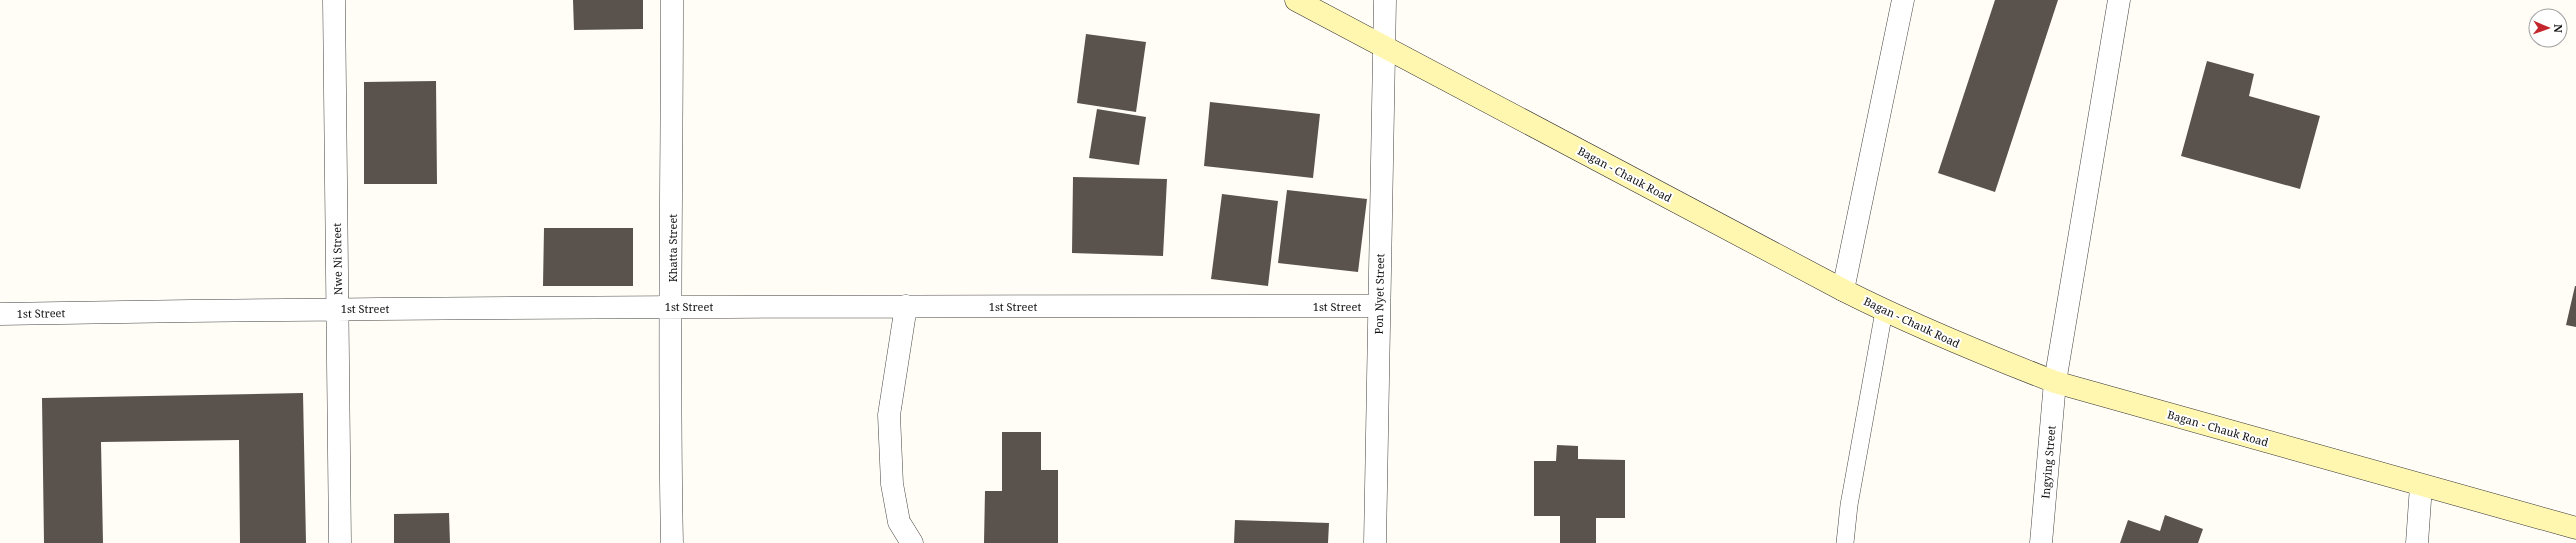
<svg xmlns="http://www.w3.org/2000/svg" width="2576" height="543" viewBox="0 0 2576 543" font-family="'Noto Serif',serif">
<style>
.building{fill:#5a524d}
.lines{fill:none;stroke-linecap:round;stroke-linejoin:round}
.lane-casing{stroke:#444;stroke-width:18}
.street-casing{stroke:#444;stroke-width:23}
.secondary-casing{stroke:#333;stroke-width:23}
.lane{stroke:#fff;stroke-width:17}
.street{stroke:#fff;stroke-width:22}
.secondary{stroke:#fff6b0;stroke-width:22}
.labels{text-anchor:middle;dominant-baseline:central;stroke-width:4;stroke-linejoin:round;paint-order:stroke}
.street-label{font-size:11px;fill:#111;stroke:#fff}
</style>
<rect width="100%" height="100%" fill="#fffdf5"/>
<path class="building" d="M573 0H643V29L574 30Z
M1995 0H2058L1995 192 1938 173Z
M1086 34 1146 42 1136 112 1077 103Z
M2207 61 2254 74 2249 96 2320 116 2300 189 2181 156Z
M436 81 437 184H364V82Z
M1210 102 1320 114 1313 178 1204 166Z
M1097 109 1146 117 1139 165 1089 158Z
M1073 177 1167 179 1163 256 1072 253Z
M1287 190 1367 199 1358 272 1278 263Z
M1222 194 1278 201 1268 286 1211 279Z
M544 228H633V286H543Z
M2575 286H2576V327L2566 325Z
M303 393 306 543H240L239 440 101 442 103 543H44L42 398Z
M1002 432H1041V470H1058V543H984L985 491H1002Z
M1557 445 1578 446V459L1625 460V518H1596V543H1560V516H1534V461H1556Z
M449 513 450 543H394V514Z
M2165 515 2203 529 2198 543H2120L2128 520 2160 531Z
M1235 520 1329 523 1328 543H1234Z"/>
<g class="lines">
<defs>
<path id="lane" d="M1845 543 1849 505 1884 311"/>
<path id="street" d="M334 0 340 543
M672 0C672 181 668 362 672 543
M1843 290 1903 0
M906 306 889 415 892 484 899 522 912 543
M0 314C459 306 919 306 1378 306
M1375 543 1385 0
M2041 543 2055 382 2119 0
M2417 543 2421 486"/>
<path id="secondary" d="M1296 0 1843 290C1912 325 1983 354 2055 382L2576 528"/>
</defs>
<use href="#lane" class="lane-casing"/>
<use href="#street" class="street-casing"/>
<use href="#secondary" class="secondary-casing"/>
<use href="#lane" class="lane"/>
<use href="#street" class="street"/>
<use href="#secondary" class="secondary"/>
</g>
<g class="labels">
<g class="street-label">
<text transform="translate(1625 174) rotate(28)">Bagan - Chauk Road</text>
<text transform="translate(672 248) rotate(-90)">Khatta Street</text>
<text transform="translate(337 259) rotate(-91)">Nwe Ni Street</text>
<text transform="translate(1379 294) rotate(-89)">Pon Nyet Street</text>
<text x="689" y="306">1st Street</text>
<text x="1013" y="306">1st Street</text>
<text x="1337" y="306">1st Street</text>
<text x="365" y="308">1st Street</text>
<text transform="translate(41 313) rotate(-1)">1st Street</text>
<text transform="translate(1912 322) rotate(25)">Bagan - Chauk Road</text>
<text transform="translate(2218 428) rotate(16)">Bagan - Chauk Road</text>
<text transform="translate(2048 462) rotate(-85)">Ingying Street</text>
</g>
</g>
<g transform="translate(2548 28) rotate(92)"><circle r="19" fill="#ffffff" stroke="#a0a0a0"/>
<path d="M0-3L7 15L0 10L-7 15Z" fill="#c4262e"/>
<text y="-6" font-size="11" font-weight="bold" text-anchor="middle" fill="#111111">N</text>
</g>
</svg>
